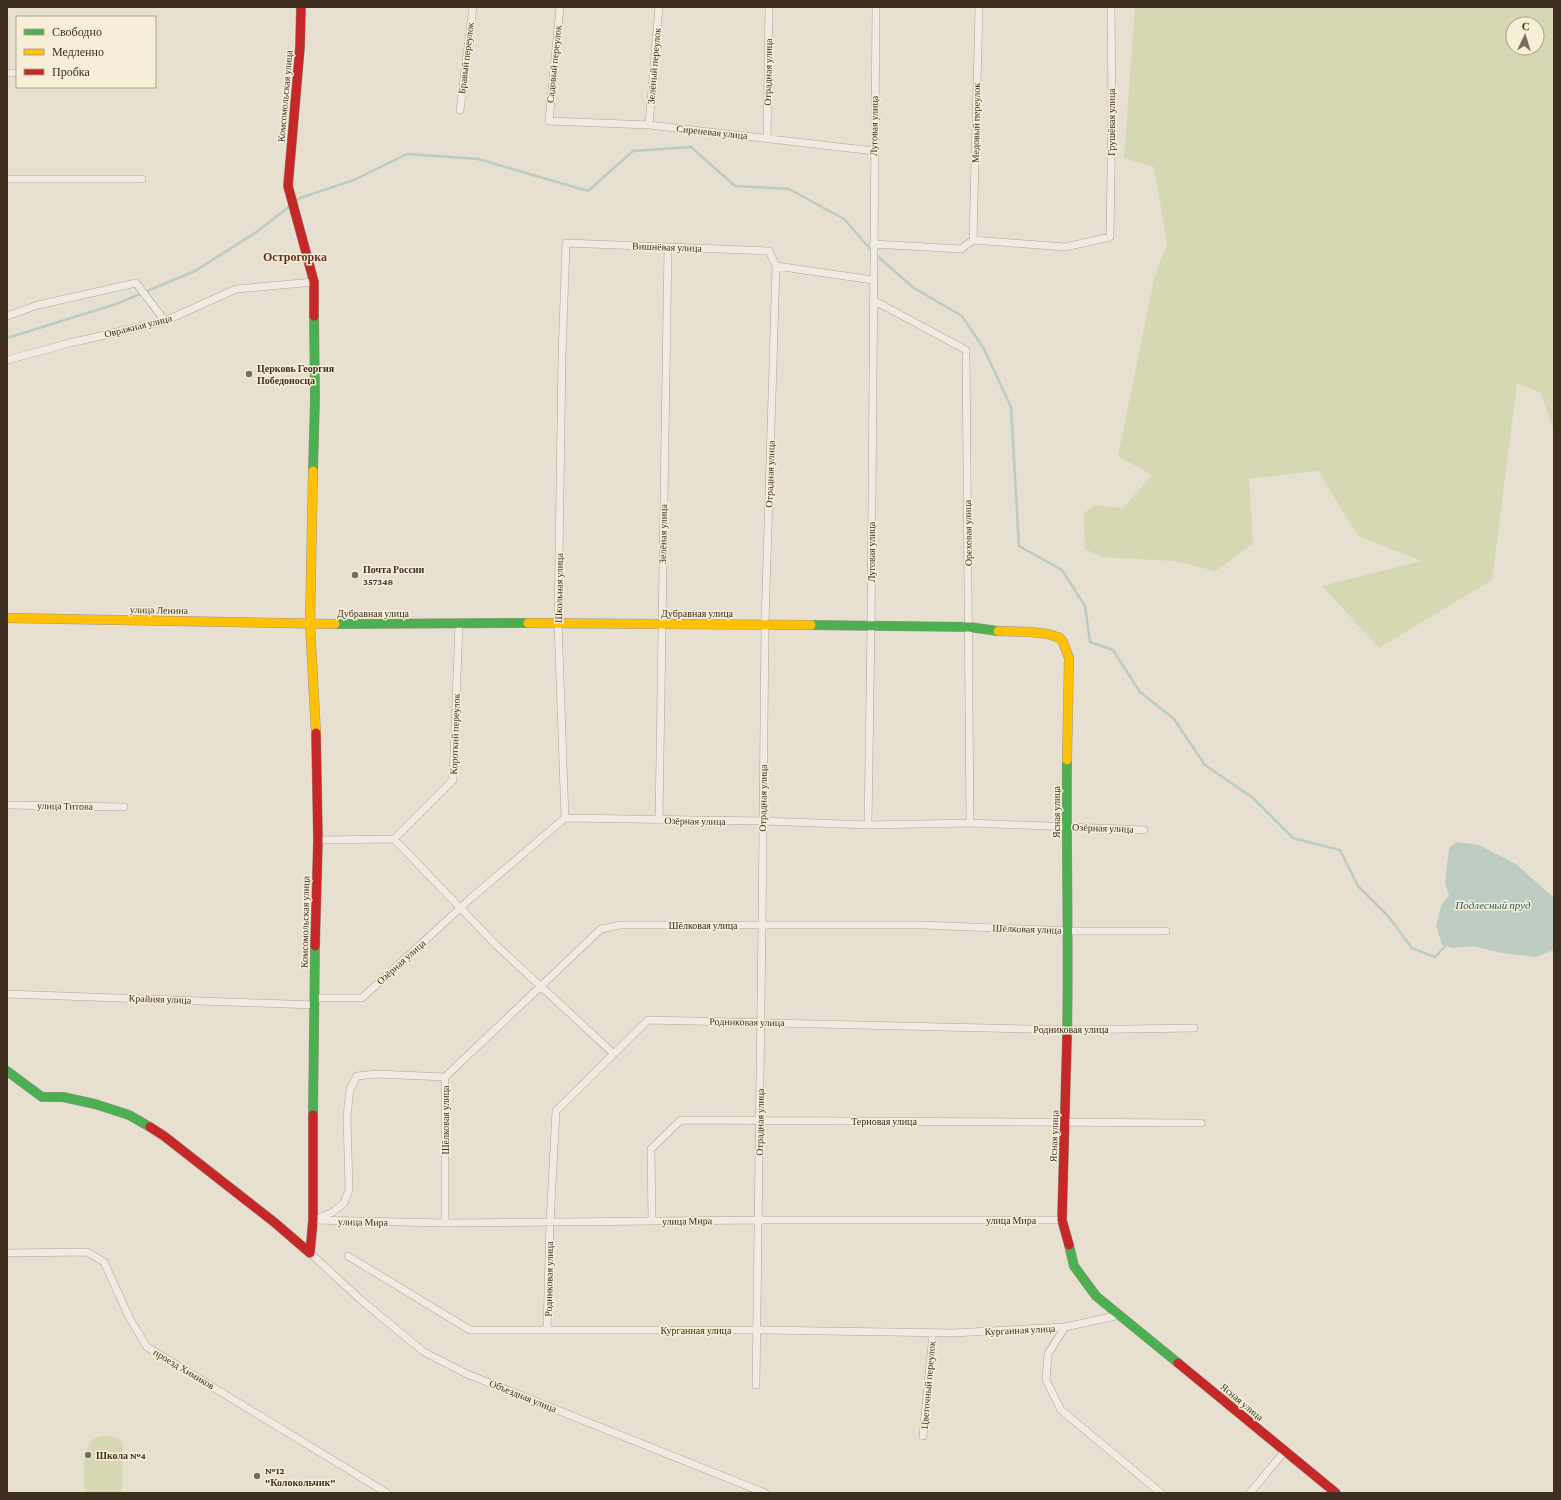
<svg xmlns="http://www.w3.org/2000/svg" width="1561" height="1500" viewBox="0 0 1561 1500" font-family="'Crimson Pro',serif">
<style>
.green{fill:#d6d7b3;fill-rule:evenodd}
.water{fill:#bcccc2}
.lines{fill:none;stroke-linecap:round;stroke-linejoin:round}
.stream{stroke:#bcccc2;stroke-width:2.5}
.street-casing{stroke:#ada599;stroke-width:8}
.fast-casing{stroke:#9c958a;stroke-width:10}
.slow-casing{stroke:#9c958a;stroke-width:10}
.jam-casing{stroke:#9c958a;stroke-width:10}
.street{stroke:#efebe3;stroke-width:7}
.fast{stroke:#4caf50;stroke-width:9}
.slow{stroke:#ffc107;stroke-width:9}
.jam{stroke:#c62828;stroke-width:9}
.poi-dot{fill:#786c5e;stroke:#f7eed8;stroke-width:1.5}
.labels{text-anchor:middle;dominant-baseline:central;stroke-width:3;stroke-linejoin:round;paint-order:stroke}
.street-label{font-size:10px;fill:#3d2e20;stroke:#f7eed8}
.poi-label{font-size:10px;font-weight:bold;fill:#3d2e20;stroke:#f7eed8;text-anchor:start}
.water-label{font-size:11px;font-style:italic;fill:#2f5d5a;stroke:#f7eed8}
.quarter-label{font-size:12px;font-weight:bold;fill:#6b2e1e;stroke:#f7eed8}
</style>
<rect width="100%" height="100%" fill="#e7e0d1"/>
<path class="green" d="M1135 7H1554V432L1541 393 1517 383 1492 580 1379 648 1322 586 1422 561 1358 536 1318 471 1249 479 1253 544 1215 571 1174 561 1102 557 1085 549 1084 513 1095 505 1123 508 1152 475 1118 456 1154 279 1167 243 1154 167 1124 158ZM1513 24H1537V48H1513Z
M108 1435 119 1439 123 1443 122 1493H85C84 1479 81 1452 91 1441 95 1437 102 1436 108 1435Z"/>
<path class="water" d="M1456 842 1479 845 1516 864 1554 898V950L1536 957 1502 953 1473 946 1452 948 1442 945 1436 926 1441 906 1449 896 1445 883 1449 848Z"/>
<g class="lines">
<path class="stream" d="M296 201 300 198 354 180 407 154 478 159 588 191 633 151 691 147 735 186 789 189 844 219 872 251
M876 255 914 288 962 316 984 349 1011 407 1019 546 1062 570 1085 606 1090 642 1113 650 1140 692 1174 719 1205 765 1253 798 1293 838 1340 850 1358 886 1388 916 1412 948 1435 957 1447 944
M7 338 116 304 195 271 258 231 291 205"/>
<defs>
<path id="street" d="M560 7 549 121 649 125 874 151
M7 73H17
M460 110 473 7
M649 125 659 7
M767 138 769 7
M7 179H142
M973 240 979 7
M873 244 961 249 973 240 1065 247 1110 237 1112 108 1111 7
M873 300 966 350 970 823
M7 316 38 305 136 283 165 321
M7 360 70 343 165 321 236 289 314 282
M7 805 124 807
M565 818 558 623 562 357 566 243 769 251 776 266 873 280
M659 820 668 247
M868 825 871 626 876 7
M394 839 496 945 614 1054
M318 840 394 839 453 780 459 624
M7 994 314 1005
M314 998H362L470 899 565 818 763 821 868 825 970 823 1144 830
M317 1219 333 1212 344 1203 349 1190 347 1116 350 1089 357 1076 377 1074 445 1077
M313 1220 445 1223 758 1220H1062
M652 1221 651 1149 681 1120 1201 1123
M445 1223V1077L601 929 620 925H923L1068 931H1166
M7 1253 87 1252 104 1262 129 1317 147 1347 387 1493
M310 1253 361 1300 424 1352 467 1374 765 1493
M348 1256 470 1330H757L953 1333 1065 1327 1120 1315
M1065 1327 1048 1354 1046 1380 1061 1410 1161 1493
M547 1330 550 1222 556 1111 648 1020 1067 1030 1194 1028
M756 1385 762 926 765 624 776 266
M923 1436 932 1344V1333
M1250 1493 1284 1452"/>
<path id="fast" d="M313 471 315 398 314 316
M335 624 528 623
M811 625 969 627 998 631
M1067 1037C1069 945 1066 852 1067 760
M7 1071 42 1097H63L95 1104 129 1115 150 1127
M313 1115 315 946
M1069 1245 1074 1266 1096 1296 1178 1363"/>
<path id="slow" d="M313 471 310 624 316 733
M7 618 335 624
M528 623 811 625
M998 631 1030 632 1048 634 1060 638 1063 642 1069 658 1067 760"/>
<path id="jam" d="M301 7 300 47 288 186 314 282V316
M315 946 318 840 316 733
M1067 1037 1062 1220 1069 1245
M150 1127 164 1136 274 1222 310 1253 313 1220V1115
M1178 1363 1336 1493"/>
</defs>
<use href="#street" class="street-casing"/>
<use href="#fast" class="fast-casing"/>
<use href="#slow" class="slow-casing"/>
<use href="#jam" class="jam-casing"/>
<use href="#street" class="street"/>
<use href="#fast" class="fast"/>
<use href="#slow" class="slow"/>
<use href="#jam" class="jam"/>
</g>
<g class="poi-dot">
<circle cx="249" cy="374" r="4"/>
<circle cx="355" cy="575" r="4"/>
<circle cx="88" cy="1455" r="4"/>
<circle cx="257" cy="1476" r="4"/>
</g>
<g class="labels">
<g class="street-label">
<text transform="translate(466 58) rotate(-83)">Бравый переулок</text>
<text transform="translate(554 64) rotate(-84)">Садовый переулок</text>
<text transform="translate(654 66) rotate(-85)">Зелёный переулок</text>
<text transform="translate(768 72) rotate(-89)">Отрадная улица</text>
<text transform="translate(285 96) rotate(-85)">Комсомольская улица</text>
<text transform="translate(1111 122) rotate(-90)">Грушёвая улица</text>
<text transform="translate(976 123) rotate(-89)">Медовый переулок</text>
<text transform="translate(874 126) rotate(-89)">Луговая улица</text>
<text transform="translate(712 132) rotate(6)">Сиреневая улица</text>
<text transform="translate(667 247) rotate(2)">Вишнёвая улица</text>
<text transform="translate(138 326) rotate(-14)">Овражная улица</text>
<text transform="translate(770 474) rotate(-88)">Отрадная улица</text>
<text transform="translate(968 533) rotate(-91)">Ореховая улица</text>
<text transform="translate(663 534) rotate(-89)">Зелёная улица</text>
<text transform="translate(871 552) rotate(-90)">Луговая улица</text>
<text transform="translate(559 588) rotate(-89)">Школьная улица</text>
<text transform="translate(159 610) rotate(1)">улица Ленина</text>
<text x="373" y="613">Дубравная улица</text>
<text x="697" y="613">Дубравная улица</text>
<text transform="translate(455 734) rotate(-88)">Короткий переулок</text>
<text transform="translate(763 798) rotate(-89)">Отрадная улица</text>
<text transform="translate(65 806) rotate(1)">улица Титова</text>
<text transform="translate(1056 812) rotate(-90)">Ясная улица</text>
<text transform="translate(695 821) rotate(1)">Озёрная улица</text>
<text transform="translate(1103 828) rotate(2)">Озёрная улица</text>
<text transform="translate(305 922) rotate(-89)">Комсомольская улица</text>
<text x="703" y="925">Шёлковая улица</text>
<text transform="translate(1027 929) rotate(2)">Шёлковая улица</text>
<text transform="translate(401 962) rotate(-42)">Озёрная улица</text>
<text transform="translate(160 999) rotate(2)">Крайняя улица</text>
<text transform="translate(747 1022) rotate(1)">Родниковая улица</text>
<text x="1071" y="1029">Родниковая улица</text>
<text transform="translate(445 1120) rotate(-90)">Шёлковая улица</text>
<text x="884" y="1121">Терновая улица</text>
<text transform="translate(760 1122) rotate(-89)">Отрадная улица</text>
<text transform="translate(1054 1136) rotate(-88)">Ясная улица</text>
<text x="1011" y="1220">улица Мира</text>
<text transform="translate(687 1221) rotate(-1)">улица Мира</text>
<text transform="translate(363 1222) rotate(1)">улица Мира</text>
<text transform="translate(549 1279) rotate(-89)">Родниковая улица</text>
<text x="696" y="1330">Курганная улица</text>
<text transform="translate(1020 1330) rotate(-3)">Курганная улица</text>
<text transform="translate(184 1369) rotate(31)">проезд Химиков</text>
<text transform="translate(928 1385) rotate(-85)">Цветочный переулок</text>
<text transform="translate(523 1396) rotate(22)">Объездная улица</text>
<text transform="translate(1242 1402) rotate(40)">Ясная улица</text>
</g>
<g class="poi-label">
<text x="257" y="368">Церковь Георгия<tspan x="257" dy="12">Победоносца</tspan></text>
<text x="363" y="569">Почта России<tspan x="363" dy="12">357348</tspan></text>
<text x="96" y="1455">Школа №4</text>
<text x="265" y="1470">№12<tspan x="265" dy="12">"Колокольчик"</tspan></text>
</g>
<g class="water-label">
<text x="1493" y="905">Подлесный пруд</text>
</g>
<g class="quarter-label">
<text x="295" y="257">Острогорка</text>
</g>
</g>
<rect width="1561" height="1500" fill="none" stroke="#3d2e20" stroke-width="16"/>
<rect x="16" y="16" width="140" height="72" fill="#f7eed8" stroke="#ada18e"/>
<rect x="24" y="29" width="20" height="6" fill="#4caf50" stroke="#ada18e"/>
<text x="52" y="36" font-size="12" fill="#3d2e20">Свободно</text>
<rect x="24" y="49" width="20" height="6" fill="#ffc107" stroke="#ada18e"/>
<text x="52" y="56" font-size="12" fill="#3d2e20">Медленно</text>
<rect x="24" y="69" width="20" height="6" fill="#c62828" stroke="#ada18e"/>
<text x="52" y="76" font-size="12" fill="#3d2e20">Пробка</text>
<g transform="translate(1525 36) rotate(4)"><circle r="19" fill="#f7eed8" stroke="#ada18e"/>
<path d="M0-3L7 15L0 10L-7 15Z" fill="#786c5e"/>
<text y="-6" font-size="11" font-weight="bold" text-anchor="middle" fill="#3d2e20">С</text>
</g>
</svg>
